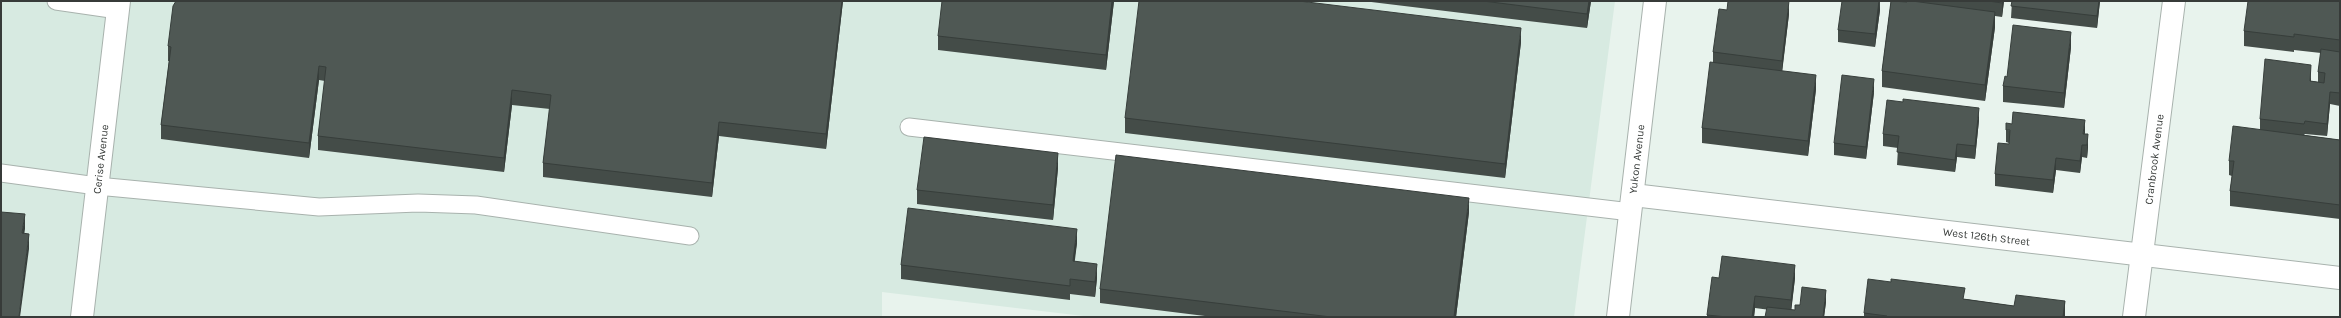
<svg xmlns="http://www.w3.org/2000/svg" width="2341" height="318" viewBox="0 0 2341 318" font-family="Karla,sans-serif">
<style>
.built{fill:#d7eae1}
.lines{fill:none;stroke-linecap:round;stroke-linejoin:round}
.service-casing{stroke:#a8b2ad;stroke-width:19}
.minor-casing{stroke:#a8b2ad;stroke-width:24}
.service{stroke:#fff;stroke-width:17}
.minor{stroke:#fff;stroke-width:22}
.wall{fill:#444c48}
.shaded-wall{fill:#373e3b}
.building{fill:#4f5854;stroke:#373e3b}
.labels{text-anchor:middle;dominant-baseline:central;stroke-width:4;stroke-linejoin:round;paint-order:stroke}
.street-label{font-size:11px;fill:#373b39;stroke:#fff}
</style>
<rect width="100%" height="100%" fill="#e8f3ed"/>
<path class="built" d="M1 1H1615L1574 317H1092L882 292V317H1Z"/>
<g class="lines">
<defs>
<path id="service" d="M56 1 118 10
M909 127 1631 212
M1 173 97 186 319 207 418 203 476 205 690 236"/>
<g id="minor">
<path id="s1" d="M1633 195 2340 278"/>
<path id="s2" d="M82 317 119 1"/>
<path id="s3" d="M1618 317 1655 1"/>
<path id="s4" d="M2134 317 2174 1"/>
</g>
</defs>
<use href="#service" class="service-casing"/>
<use href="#minor" class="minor-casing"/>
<use href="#service" class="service"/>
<use href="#minor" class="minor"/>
</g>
<path class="wall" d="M843 1 826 149 719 136 712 197 543 177V163L550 109 512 105 504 172 318 150V136L325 81 319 80 309 158 161 139V125L169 61H168V46Z
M1114 1 1106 70 938 50V36Z
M1363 1H1591L1587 28Z
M1880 1V10L1875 47 1838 42V30Z
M1891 1H2004L2002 17 1995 16V27L1985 101 1882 87V71Z
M2012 1H2100L2097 28 2011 18Z
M2340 1V106L2330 104 2327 136 2305 134 2304 135 2340 140V219L2230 206V191L2232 176 2229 175V161L2260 130V119L2311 78V81L2318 82V72L2321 53 2294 50V52L2244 46V31Z
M1727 10 1789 14 1782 71 1816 89 1808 156 1702 143V128L1713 63V52Z
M1521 42 1505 178 1125 133V118Z
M2071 47 2064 108 2003 102V86L2007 77Z
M1874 92 1866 159 1834 155V143Z
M1979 120 1975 159 1957 157 1955 172 1897 165 1898 148 1883 146V134Z
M2006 130 2085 134 2088 147 2087 158 2082 157 2080 173 2056 170 2053 193 1995 186V174L2009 144V143L2006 142Z
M1058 168 1053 220 917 204V190Z
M1469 212 1456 317H1213L1100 303V289Z
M1077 243 1074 261 1097 278 1095 297 1070 294V300L901 279V265Z
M1719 278H1795L1791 310H1795L1800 305 1826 302 1824 317 1755 308 1754 317H1707V315Z
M1965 299 2014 306 2065 301V317H1864V313Z"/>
<path class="shaded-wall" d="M842 1H843L826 149V134Z
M1112 1H1114L1106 70V55Z
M1589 1H1591L1587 28V14Z
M1789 1V14L1782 73V61Z
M1879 1 1880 10 1875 47V34Z
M2003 1H2004L2002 17V3Z
M2099 1H2100L2097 28V16Z
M1995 12V27L1985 101V85Z
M1521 28V42L1505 178V164Z
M2071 32V47L2064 108V93Z
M2311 65V78L2310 93V81Z
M319 66V80L309 158V143Z
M1816 75V89L1808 156V141Z
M1874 79V92L1866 159V147Z
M512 90V105L504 172V158Z
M2330 92V104L2327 136V124Z
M1979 108V120L1975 159V146Z
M2085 120V133L2083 146V134Z
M719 122V136L712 197V183Z
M2088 134V147L2087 158V145Z
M1957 144V157L1955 172V160Z
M2082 145V157L2080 173V161Z
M1058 153V168L1053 220V205Z
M2056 158V170L2053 193V180Z
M1469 198V212L1456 317H1454Z
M25 214V229L22 248V233Z
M1077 229V243L1073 276V261Z
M29 234V249L20 317H19Z
M1097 264V278L1095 297V282Z
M1795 265V278L1791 313V300Z
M1826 290V302L1824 317H1823Z
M1755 296V308L1754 317H1752Z
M2065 301V317H2063Z"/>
<path class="building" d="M176 1H842L826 134 719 122 712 183 543 163 551 95 512 90 504 158 318 136 326 67 319 66 309 143 161 125 171 47 168 46 173 6Z
M942 1H1112L1106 55 938 36Z
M1139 1H1299L1521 28 1505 164 1125 118Z
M1483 1H1589L1587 14Z
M1728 1H1789L1782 61 1713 52 1719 9 1727 10Z
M1842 1H1879L1875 34 1838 30Z
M1891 1 1907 2V1H1912L1995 12 1985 85 1882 71Z
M1988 1H2003L2002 3Z
M2012 1H2099L2097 16 2011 6Z
M2248 1H2340V40L2294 34V37L2244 31Z
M2013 25 2071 32 2064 93 2003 86 2005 76 2007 77Z
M2321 49 2340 52V93L2330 92 2327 124 2305 121 2304 124 2260 119 2265 59 2311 65 2310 81 2324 83 2325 73 2318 72Z
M1710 62 1816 75 1808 141 1702 128Z
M1842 75 1874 79 1866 147 1834 143Z
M1903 99 1979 108 1975 146 1957 144 1955 160 1897 152 1899 136 1883 134 1887 100 1903 102Z
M2013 112 2085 120 2083 134H2088L2087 145H2082L2080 161 2056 158 2053 180 1995 174 1998 143 2009 144 2010 130H2006V123L2012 124Z
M2233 126 2340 140V205L2230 191 2234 161H2229Z
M924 137 1058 153 1053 205 917 190Z
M1116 155 1469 198 1454 317H1331L1100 289Z
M908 208 1077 229 1073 261 1097 264 1095 282 1070 279V286L901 265Z
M1 212 25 214 22 233 29 234 19 317H1Z
M1722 256 1795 265 1791 300 1755 296 1752 317H1727L1707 315 1712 277 1719 278Z
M1868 279 1891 282V279L1965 288 1963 299 2014 306 2016 295 2065 301 2063 317H1887V316L1864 313Z
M1802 287 1826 290 1823 317H1765L1767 307 1795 310V305H1800Z"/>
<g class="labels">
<g class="street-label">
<text stroke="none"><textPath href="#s2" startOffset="159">Cerise Avenue</textPath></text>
<text stroke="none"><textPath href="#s3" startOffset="159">Yukon Avenue</textPath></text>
<text stroke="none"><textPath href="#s4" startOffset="159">Cranbrook Avenue</textPath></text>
<text stroke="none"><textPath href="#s1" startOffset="356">West 126th Street</textPath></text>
</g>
</g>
<rect width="2341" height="318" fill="none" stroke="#373b39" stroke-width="4"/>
</svg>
